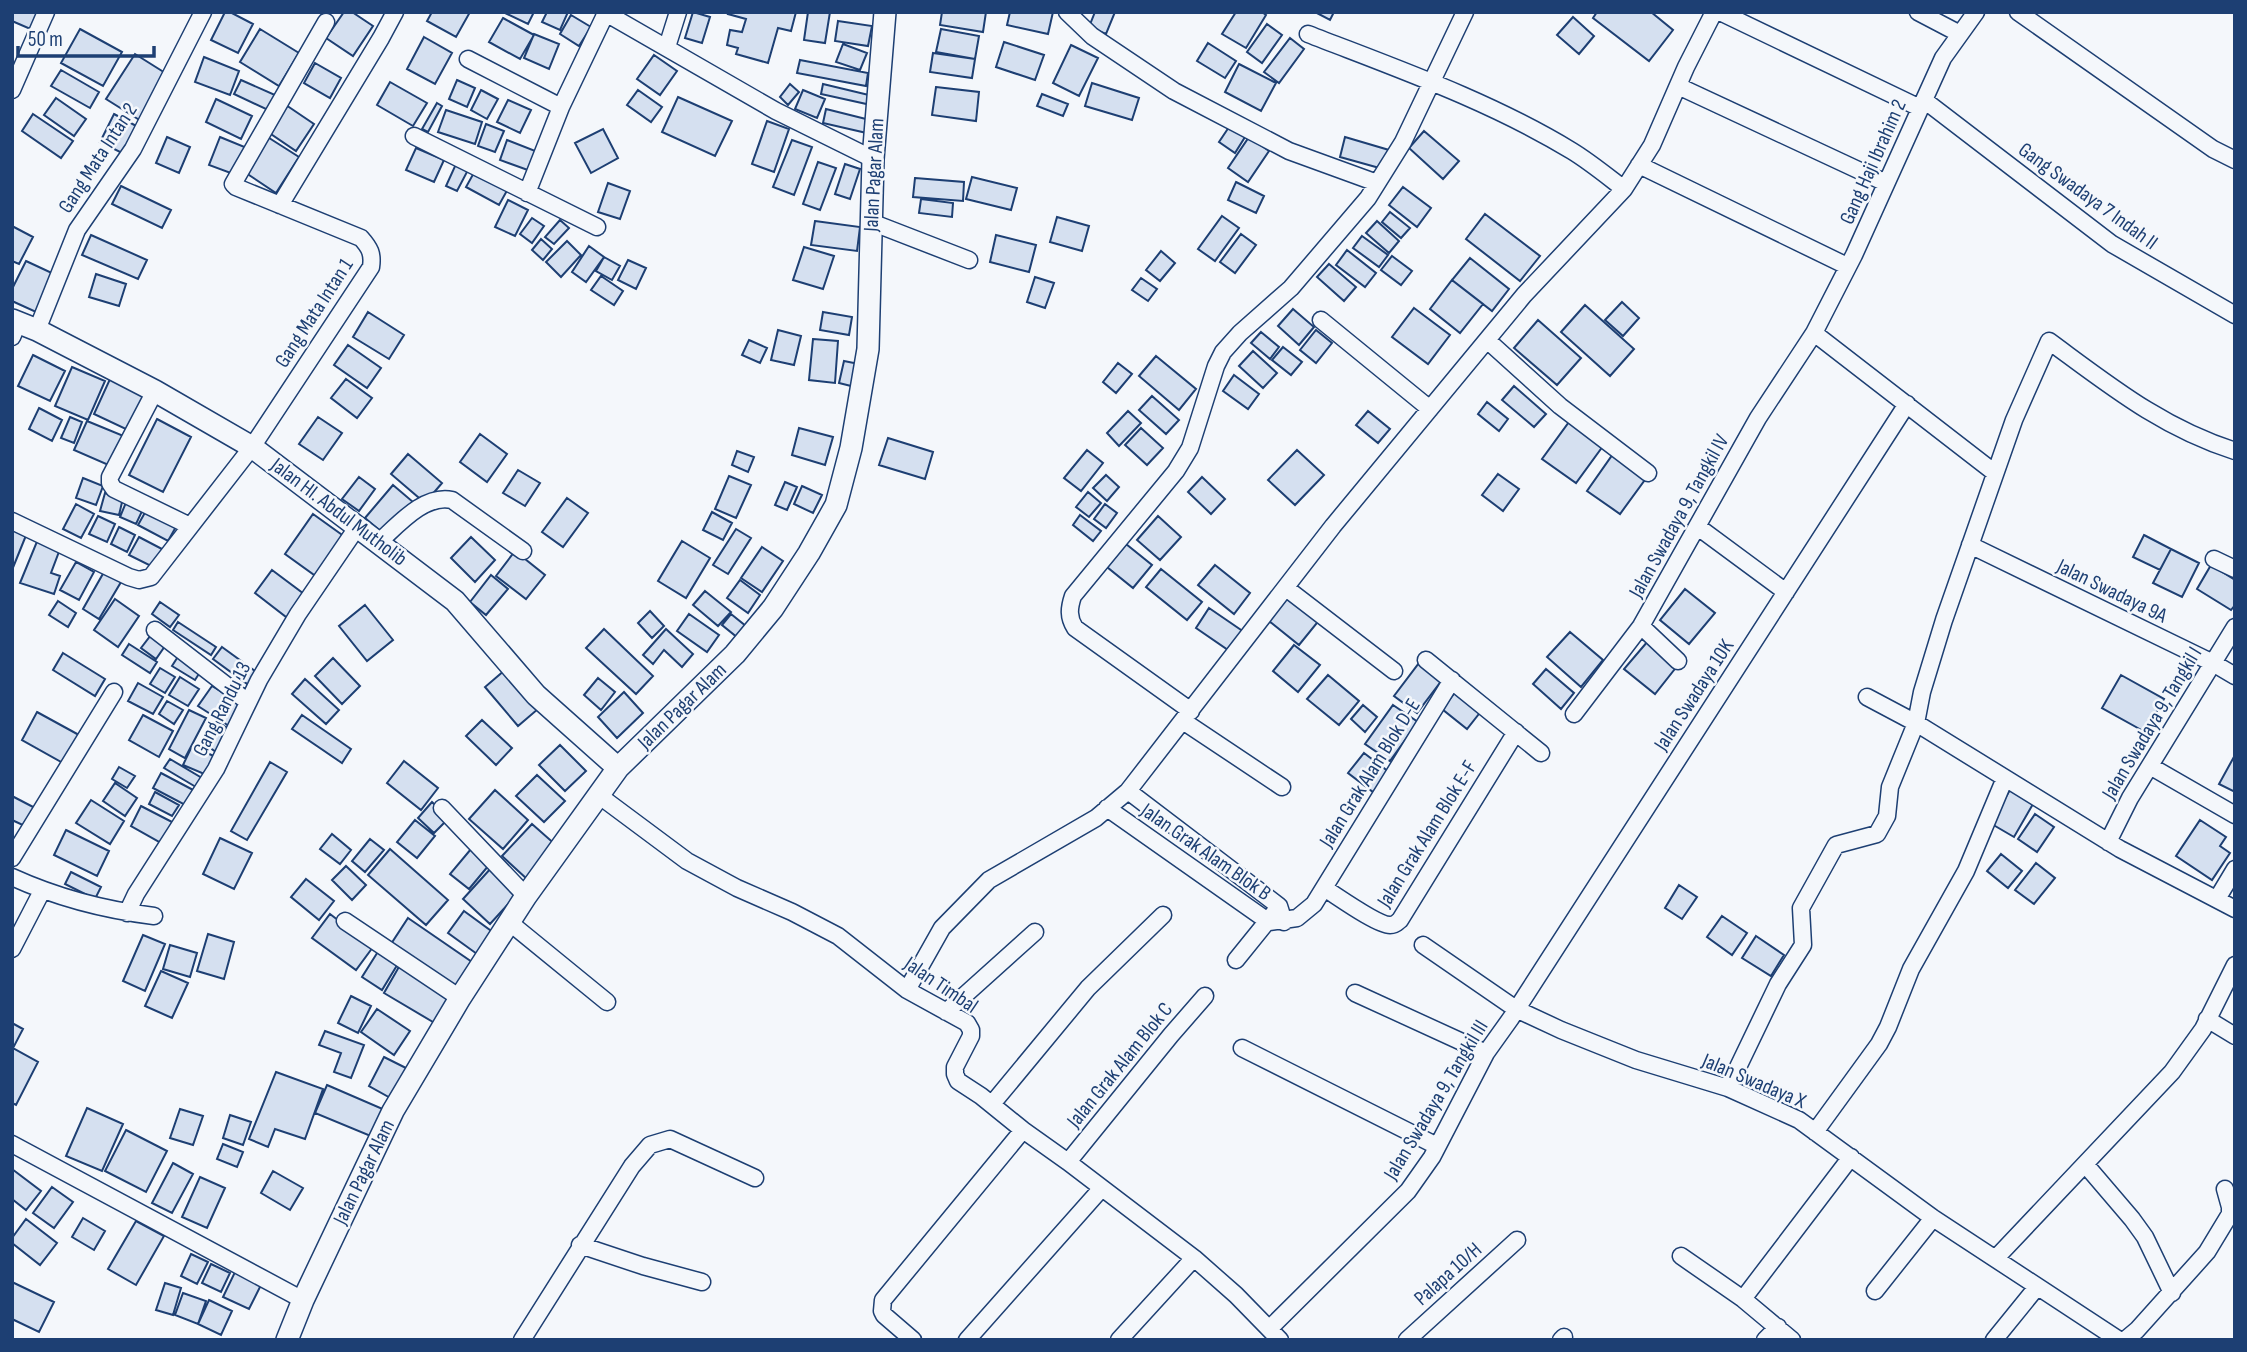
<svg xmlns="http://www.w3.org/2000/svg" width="2247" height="1352" viewBox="0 0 2247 1352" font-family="'Sofia Sans Condensed',sans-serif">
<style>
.building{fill:#d5e0f0;stroke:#1d3f73;stroke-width:2}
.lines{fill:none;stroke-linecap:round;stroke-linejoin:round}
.minor-casing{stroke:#1d3f73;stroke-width:19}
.tertiary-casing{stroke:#1d3f73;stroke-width:24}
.minor{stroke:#f4f7fb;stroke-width:16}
.tertiary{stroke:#f4f7fb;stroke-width:21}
.labels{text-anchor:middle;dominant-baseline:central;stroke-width:5;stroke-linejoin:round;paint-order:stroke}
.street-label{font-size:21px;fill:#1d3f73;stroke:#f4f7fb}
</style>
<rect width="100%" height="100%" fill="#f4f7fb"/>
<path class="building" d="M12 12H43L35 31 12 21Z
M225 12H230L253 24 238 53 211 40Z
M344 12H352L373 26 353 56 326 38Z
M432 12H470L456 37 427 21Z
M503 12H534L528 24Z
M547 12H568L560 30 542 22Z
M693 12 710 17 702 43 685 38Z
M729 12H796L791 31 778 28 768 63 736 54 738 48 727 45 730 30 742 32 746 19 728 14Z
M808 12H830L825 43 804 40Z
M942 12H986L983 32 940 25Z
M1010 12H1053L1048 34 1007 25Z
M1095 12H1115L1106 34 1089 27Z
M1236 12H1262L1266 15 1246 48 1222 34Z
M1315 12H1334L1330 20Z
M1597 12H1651L1673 30 1649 61 1593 18Z
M571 15 591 27 579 46 560 34Z
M1573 17 1594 36 1579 54 1557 35Z
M503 18 534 35 520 59 489 42Z
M838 21 872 26 868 46 835 41Z
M1267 24 1282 35 1262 63 1247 52Z
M80 29 122 52 103 86 61 63Z
M260 29 299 53 279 86 240 62Z
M941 29 979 36 975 59 936 52Z
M534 34 559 44 549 69 524 58Z
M424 37 452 53 435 84 407 69Z
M1290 38 1304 49 1279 83 1264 72Z
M1004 42 1044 55 1035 80 996 67Z
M1208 43 1236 61 1225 78 1197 61Z
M843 44 867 53 860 70 836 62Z
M1071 45 1098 58 1079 96 1053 83Z
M933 53 975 59 972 78 930 72Z
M135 54 170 76 141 121 106 99Z
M654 55 677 71 660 95 637 79Z
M204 57 239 71 230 95 195 82Z
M800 60 868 73 866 86 797 73Z
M315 63 341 78 330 98 304 83Z
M1239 64 1276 83 1261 111 1225 92Z
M61 70 99 92 90 108 51 86Z
M241 80 275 95 268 110 234 94Z
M457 80 475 88 467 107 449 99Z
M390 82 427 103 413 126 377 105Z
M1092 83 1139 98 1132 120 1085 106Z
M790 84 799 92 788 105 780 97Z
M823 84 873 96 871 105 821 94Z
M936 87 979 92 976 121 932 115Z
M481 90 498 99 487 119 471 110Z
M638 90 662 107 651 122 627 105Z
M803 90 825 99 817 118 795 109Z
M1042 94 1068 104 1063 116 1037 106Z
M678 97 732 121 715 156 662 132Z
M56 98 86 119 74 136 44 115Z
M216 99 252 116 241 139 206 122Z
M508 100 531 110 520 133 497 122Z
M283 103 314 124 296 151 265 130Z
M437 103 442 106 428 132 422 129Z
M826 109 874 121 871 134 823 123Z
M446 110 482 122 475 144 438 132Z
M33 114 73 141 61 158 22 131Z
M114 114 140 128 126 155 100 142Z
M767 121 789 129 774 172 752 164Z
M486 124 504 131 495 152 478 146Z
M1229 127 1245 137 1235 153 1219 142Z
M603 129 618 158 591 173 575 143Z
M1424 131 1459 161 1443 179 1409 148Z
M266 136 299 157 276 193 243 171Z
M167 137 190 147 179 173 156 163Z
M220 137 247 148 236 175 209 165Z
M1249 137 1269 151 1248 182 1228 168Z
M1345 137 1389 150 1383 169 1340 157Z
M507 140 543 154 536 173 500 160Z
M792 140 812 147 794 195 773 187Z
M416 148 444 160 434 182 406 170Z
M818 162 836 168 820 210 803 204Z
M456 164 468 170 457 191 446 186Z
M845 164 860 169 850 199 835 194Z
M476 169 509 187 499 205 466 187Z
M972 177 1017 188 1011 210 966 199Z
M915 178 964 182 963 201 913 197Z
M1236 182 1264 196 1256 213 1228 200Z
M608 183 630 191 620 219 598 212Z
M121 186 171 210 162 228 112 204Z
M1403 187 1431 208 1417 227 1389 205Z
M921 199 953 203 952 217 919 213Z
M508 200 528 210 515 236 495 227Z
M1390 212 1410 228 1401 238 1382 222Z
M1485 214 1540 256 1520 281 1466 239Z
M1222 216 1239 228 1215 261 1198 249Z
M1057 217 1089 226 1082 251 1050 242Z
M532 218 544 226 532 243 520 234Z
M560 220 569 228 554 244 545 237Z
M815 221 860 227 857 251 811 245Z
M1377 221 1399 241 1389 253 1366 233Z
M12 226 33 237 19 264 12 261Z
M1241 234 1256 245 1235 273 1220 262Z
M91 235 147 260 138 279 82 255Z
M996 235 1036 245 1029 272 990 262Z
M1362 236 1388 255 1379 267 1353 248Z
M541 239 552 249 543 260 532 250Z
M567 241 581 255 561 277 546 262Z
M589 246 604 257 586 282 572 272Z
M804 247 834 256 823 289 793 280Z
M1347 250 1376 273 1365 287 1336 265Z
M1161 251 1175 263 1160 281 1146 270Z
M1392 256 1412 271 1401 285 1381 270Z
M604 257 620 266 612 280 596 271Z
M1470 258 1509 289 1492 311 1452 280Z
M628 260 646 268 636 289 618 280Z
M26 261 54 274 36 312 12 301V289Z
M1329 264 1356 287 1344 301 1317 277Z
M96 274 126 284 119 306 89 297Z
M601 276 623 291 614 305 591 290Z
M1035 277 1054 283 1045 308 1027 302Z
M1141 278 1157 289 1148 301 1132 290Z
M1452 280 1483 304 1460 333 1430 309Z
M1622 302 1639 318 1623 336 1605 320Z
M1585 305 1634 349 1610 376 1561 332Z
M1414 308 1450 335 1428 364 1392 337Z
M1293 309 1314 327 1299 345 1278 326Z
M368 312 404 335 389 359 353 337Z
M823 312 852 317 849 335 820 330Z
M1538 320 1581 358 1557 385 1514 348Z
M778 330 801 336 794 365 771 360Z
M1316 330 1332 343 1316 363 1300 350Z
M1261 332 1279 347 1270 359 1251 343Z
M813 339 838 341 835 383 809 380Z
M749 340 767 348 760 363 742 355Z
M348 345 381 368 367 388 334 365Z
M1283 347 1302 362 1291 375 1272 360Z
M1253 351 1277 373 1263 388 1239 366Z
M33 355 65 371 50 401 18 386Z
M1156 356 1196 389 1179 410 1139 376Z
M844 361 864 365 859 388 839 383Z
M1118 363 1132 374 1116 393 1103 382Z
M72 367 105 381 88 420 55 406Z
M1234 375 1259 394 1248 409 1223 391Z
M110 379 146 396 130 431 94 414Z
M346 379 372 398 357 418 331 398Z
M1514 386 1546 414 1534 427 1502 400Z
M1152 396 1179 420 1166 434 1139 410Z
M1487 402 1508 419 1499 431 1478 414Z
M39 408 62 420 52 441 29 429Z
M1128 411 1141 423 1119 446 1107 433Z
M1368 411 1390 429 1378 443 1356 425Z
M70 417 82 422 74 443 61 438Z
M318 417 342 433 323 460 299 444Z
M157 419 191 437 163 492 129 475Z
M87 421 126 437 113 467 74 450Z
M1569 422 1603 446 1576 483 1542 459Z
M799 428 833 437 825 465 792 455Z
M1141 428 1163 448 1147 465 1125 445Z
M480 434 507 454 487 482 460 462Z
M888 438 933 452 925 479 879 465Z
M1087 450 1103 463 1081 491 1064 478Z
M1297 450 1324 475 1295 505 1268 480Z
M737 451 754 457 748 472 732 465Z
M408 454 442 483 425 503 391 474Z
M1613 454 1647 477 1620 514 1587 491Z
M518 470 540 483 525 506 503 493Z
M1498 474 1519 489 1503 511 1482 495Z
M1106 475 1119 487 1107 501 1093 488Z
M729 476 751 485 736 518 715 509Z
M359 477 375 489 359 511 342 499Z
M1202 477 1225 499 1211 514 1188 492Z
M83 478 103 486 96 505 76 498Z
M785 482 797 487 787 510 775 505Z
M393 485 413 502 385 535 365 518Z
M802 486 822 495 813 513 794 504Z
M1088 492 1101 503 1089 517 1076 507Z
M105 493 123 498 119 515 100 511Z
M567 498 588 513 563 547 542 532Z
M127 500 144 507 136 524 120 517Z
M76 504 94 514 81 538 63 529Z
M1105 504 1117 513 1106 528 1094 519Z
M147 509 177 525 168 541 138 525Z
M712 512 732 523 723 540 703 530Z
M313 514 345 537 317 577 285 554Z
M1080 515 1101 531 1093 541 1073 525Z
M98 516 115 524 107 542 89 534Z
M1158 516 1181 537 1160 560 1137 540Z
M12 527 27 533 12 570Z
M119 527 135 535 127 552 111 544Z
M736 529 751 538 728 574 713 565Z
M2144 535 2171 549 2160 570 2133 557Z
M139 537 162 549 153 567 129 555Z
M471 537 495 560 475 582 451 558Z
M38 539 60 549 51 573 60 576 54 594 20 583Z
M682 541 710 558 686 598 658 581Z
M1126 544 1152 565 1133 588 1107 567Z
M762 547 783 561 762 592 741 578Z
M2171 549 2199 563 2182 597 2153 583Z
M515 551 545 575 526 599 496 576Z
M76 562 94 572 79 600 60 590Z
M1215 565 1250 593 1234 614 1198 585Z
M2211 565 2235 580V605L2231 610 2197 589Z
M1161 569 1202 602 1187 620 1146 587Z
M272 570 308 597 290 620 255 593Z
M104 572 121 582 99 619 83 609Z
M491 575 508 589 486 615 470 602Z
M740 580 760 595 748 613 727 598Z
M1685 589 1715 613 1689 644 1660 620Z
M705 591 731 612 718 626 693 605Z
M1291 593 1321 618 1299 645 1269 621Z
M115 599 139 616 118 647 94 630Z
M58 601 76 613 68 627 49 615Z
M160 602 179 615 170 627 152 614Z
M365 605 393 640 367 661 339 626Z
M1209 608 1244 632 1231 652 1196 628Z
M650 611 664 626 652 638 638 623Z
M689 614 719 635 707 652 677 631Z
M731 614 752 631 743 642 722 625Z
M178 622 216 647 211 655 173 630Z
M604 629 653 676 636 694 586 648Z
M666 629 693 654 682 667 664 650 653 664 643 655Z
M1570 632 1603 660 1581 687 1547 657Z
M151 635 165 646 156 659 141 648Z
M1648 641 1678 665 1655 694 1624 669Z
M129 644 157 662 150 673 122 655Z
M1294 645 1320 665 1298 692 1273 671Z
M222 647 259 674 250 686 213 659Z
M63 653 105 679 95 696 53 670Z
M179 655 202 669 195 680 172 666Z
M333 658 360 686 342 704 315 676Z
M1419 663 1442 680 1417 713 1394 696Z
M160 668 175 677 165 693 150 684Z
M1546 669 1574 693 1561 709 1533 684Z
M505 670 538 709 518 726 485 687Z
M1328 675 1359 701 1339 725 1307 699Z
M2121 675 2164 699 2145 732 2102 708Z
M180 677 199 689 188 706 169 695Z
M598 678 615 692 601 710 584 695Z
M305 679 339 710 326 724 292 694Z
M138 683 163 697 153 714 128 701Z
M212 686 243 705 229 726 198 706Z
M1457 690 1482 710 1467 729 1442 709Z
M624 692 643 713 617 738 598 717Z
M167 701 183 710 174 724 159 714Z
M1363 705 1377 717 1365 732 1351 719Z
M1393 705 1418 722 1390 761 1365 744Z
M189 710 206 718 185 758 169 749Z
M37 712 79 735 63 763 22 740Z
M143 715 173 731 159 757 129 740Z
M302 715 351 749 342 763 292 729Z
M482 720 512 748 496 765 466 736Z
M217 721 233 732 219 754 203 743Z
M560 745 586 771 565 791 539 765Z
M192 746 218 758 209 776 183 765Z
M1364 753 1389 772 1373 792 1348 773Z
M2235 755V792L2219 784Z
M170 759 207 781 201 790 164 768Z
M404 761 438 788 421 810 387 783Z
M270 762 287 772 247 840 231 831Z
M119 767 135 776 127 788 112 779Z
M161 773 197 792 189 807 153 788Z
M537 775 565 801 544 822 516 796Z
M115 783 137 798 125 816 103 801Z
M495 790 528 820 503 849 469 819Z
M2010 790 2033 804 2014 837 1990 823Z
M155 792 179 805 172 816 149 804Z
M12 796 37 809 27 827 12 820Z
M91 800 124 821 110 844 76 823Z
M432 802 449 818 434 833 418 818Z
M141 806 174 823 163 844 131 826Z
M2035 814 2054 827 2037 852 2018 839Z
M415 820 435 836 417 858 397 842Z
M2200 820 2226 837 2220 846 2230 853 2212 880 2176 856Z
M532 824 557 846 527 879 502 856Z
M66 830 109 851 97 876 54 855Z
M332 834 351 850 340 864 320 849Z
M220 838 252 853 234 889 203 874Z
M370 839 384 850 365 872 352 861Z
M390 849 448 900 426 925 368 875Z
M471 849 489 865 469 889 450 874Z
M2001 854 2022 871 2008 888 1987 871Z
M2036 863 2055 878 2034 904 2015 890Z
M346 866 366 885 352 900 332 880Z
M492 867 519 892 490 924 463 899Z
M71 872 101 887 95 899 65 884Z
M306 879 334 901 319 920 291 897Z
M1679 885 1697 897 1682 919 1665 908Z
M464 911 494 933 477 954 448 933Z
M330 914 373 947 356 970 312 938Z
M1722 916 1747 933 1732 955 1707 937Z
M408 918 472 962 455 987 391 944Z
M208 934 234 942 224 979 197 971Z
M143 935 165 944 145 991 123 981Z
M1756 936 1784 955 1771 976 1742 958Z
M170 945 197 953 190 977 163 969Z
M379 950 399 962 382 990 362 977Z
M400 965 455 997 438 1025 384 993Z
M161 971 188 983 172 1018 145 1006Z
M351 996 371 1006 358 1033 338 1023Z
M377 1009 410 1031 394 1055 361 1032Z
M12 1023 23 1029 13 1048 38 1062 16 1105 12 1103Z
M325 1031 364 1045 351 1078 334 1072 341 1053 319 1045Z
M384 1057 410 1070 394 1100 369 1086Z
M276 1072 323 1089 305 1139 275 1129 268 1147 249 1139Z
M327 1085 385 1110 373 1137 315 1113Z
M87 1108 123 1124 102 1171 66 1156Z
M180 1109 203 1116 193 1145 170 1138Z
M230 1115 251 1122 243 1145 223 1138Z
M126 1130 167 1151 146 1192 105 1171Z
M223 1144 243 1152 237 1167 217 1159Z
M173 1163 193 1174 172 1213 152 1203Z
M12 1169 41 1191 26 1210 12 1199Z
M273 1171 303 1188 290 1210 261 1193Z
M200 1177 225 1188 207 1228 182 1217Z
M52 1187 73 1202 54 1228 33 1213Z
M83 1218 105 1231 94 1250 72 1237Z
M26 1219 57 1243 40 1265 12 1243V1238Z
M136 1221 164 1236 136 1285 108 1269Z
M191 1254 208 1262 197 1284 181 1276Z
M211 1264 230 1273 221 1292 202 1283Z
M235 1272 261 1285 249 1309 223 1297Z
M12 1282 54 1302 39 1332 12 1319Z
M165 1283 181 1288 173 1315 156 1310Z
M183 1293 206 1301 198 1324 175 1315Z
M209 1300 232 1311 221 1335 198 1324Z"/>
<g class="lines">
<defs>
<path id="minor" d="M604 12 776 111 873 159
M1067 12 1092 36 1174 91 1289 151 1377 183
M1720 12 1920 108
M1918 12 1960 34
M2018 12 2213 149 2235 160
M1308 34C1398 69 1490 101 1572 151 1590 162 1607 176 1624 189
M667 47 678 12
M468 59 561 107
M1678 86 1886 183
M12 90 46 12
M1924 100 2112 244 2235 315
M414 136 597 227
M1639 165 1847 266
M527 193 561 107 606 13
M280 205 381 38 395 12
M871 222 969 260
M1321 320 1430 409
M37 330 77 230 133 149 203 12
M1814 333 1995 473
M12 337 18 323
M1487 340 1560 406 1648 473
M155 391 110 477V483L114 489 190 526
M12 521 129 577 139 580 151 577 252 447 371 267C373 254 370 248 361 238L236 187 233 184 326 22
M1698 527 1786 592
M379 542C398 525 424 494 452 500L523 551
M1970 545 2213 663 2235 676
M2214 559 2235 569
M1286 588 1394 671
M1641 626 1678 661
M155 630 248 702
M1426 660 1541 753
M1867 697 1916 723 2120 849 2235 909
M1191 711 1075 628C1068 617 1069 608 1073 596L1176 471 1190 448 1216 366 1223 352 1240 333 1291 288 1368 198 1403 142 1465 12
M1574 714 1641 626 1758 418 1814 333 1854 255 1943 58 1976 12
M1183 721 1282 787
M2150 766 2235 815
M1128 791 1279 906 1284 922
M597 794 687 861 737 888 792 912 838 936 907 990 967 1023 971 1030V1036L955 1067V1074L958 1081 981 1096 1023 1130 1068 1162 1194 1258 1236 1295 1280 1340
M442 808 526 896
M1107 808 1269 922 1297 918 1314 904 1452 680
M2108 842 2130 798 2235 627
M12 858 114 692
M12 877C58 898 105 910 154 916
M1324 888C1337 896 1377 925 1390 925 1396 925 1396 923 1400 920L1516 732
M2217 899 2235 869
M127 913 136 894 216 769 259 680 298 614 358 526
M345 921 460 998
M509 922 607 1002
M1423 945 1516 1009 1561 1030 1636 1060 1728 1088 1799 1120 1933 1218 2119 1340
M12 949 42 891
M1236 960 1274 913
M907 990 942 928 989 880 1096 818 1128 791 1333 526 1524 295 1624 189 1652 145 1686 67 1714 12
M1355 993 1486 1053
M946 1012 1035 932
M2207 1019 2235 1036
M1242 1048 1437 1146
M1728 1088 1778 984 1803 945 1801 908 1836 845 1877 834 1887 816 1890 787 1916 723 1922 692 1944 620 2014 420 2049 341C2109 385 2162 428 2235 451
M992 1104 1088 988 1163 915
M1815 1132 1879 1044 1888 1027 1911 969 1966 871 2005 778
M12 1144 303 1300
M1068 1162 1171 1035 1205 996
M2085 1164 2132 1219 2145 1237 2172 1293
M580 1245 643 1266 702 1282
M1681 1256 1743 1299 1792 1340
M1996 1258 2172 1072 2203 1029 2235 965
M1875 1291 1933 1218
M1743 1299 1851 1157
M1270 1328 1408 1191 1432 1157 1486 1053 1511 1018 1907 404
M522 1340 632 1166 650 1145 670 1139 755 1178
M913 1340 884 1315 882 1311 883 1300 1023 1130
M967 1340 1101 1189
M1119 1340 1194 1258
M1407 1340 1517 1240
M1561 1340 1564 1337
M1765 1340 1778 1327
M1994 1340 2037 1287
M2125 1340 2137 1330 2207 1252 2230 1214V1207L2225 1189"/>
<path id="tertiary" d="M12 320 37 330 155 391 252 447 455 601 536 695 618 768
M287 1340 303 1300 393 1111 460 998 526 896 618 768 735 654 773 608 809 553 836 505 851 448 868 349 873 159 885 12"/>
</defs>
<use href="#minor" class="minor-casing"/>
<use href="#tertiary" class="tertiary-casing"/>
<use href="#minor" class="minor"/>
<use href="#tertiary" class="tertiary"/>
</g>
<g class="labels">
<g class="street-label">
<text transform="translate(98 158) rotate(-57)">Gang Mata Intan 2</text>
<text transform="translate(1873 162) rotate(-66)">Gang Haji Ibrahim 2</text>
<text transform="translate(874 175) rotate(-87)">Jalan Pagar Alam</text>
<text transform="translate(2088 196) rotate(36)">Gang Swadaya 7 Indah II</text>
<text transform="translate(314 313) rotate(-57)">Gang Mata Intan 1</text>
<text transform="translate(339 512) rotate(37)">Jalan HI. Abdul Mutholib</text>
<text transform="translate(1679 516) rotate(-61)">Jalan Swadaya 9, Tangkil IV</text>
<text transform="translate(2112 591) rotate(26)">Jalan Swadaya 9A</text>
<text transform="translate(1694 695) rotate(-57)">Jalan Swadaya 10K</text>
<text transform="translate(682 706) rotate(-44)">Jalan Pagar Alam</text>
<text transform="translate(222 709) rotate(-63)">Gang Randu 13</text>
<text transform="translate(2152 723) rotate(-59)">Jalan Swadaya 9, Tangkil I</text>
<text transform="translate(1370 773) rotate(-58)">Jalan Grak Alam Blok D-E</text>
<text transform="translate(1427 834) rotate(-58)">Jalan Grak Alam Blok E-F</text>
<text transform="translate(1206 852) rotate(35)">Jalan Grak Alam Blok B</text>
<text transform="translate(941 985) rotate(34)">Jalan Timbal</text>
<text transform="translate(1120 1065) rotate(-51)">Jalan Grak Alam Blok C</text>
<text transform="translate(1754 1081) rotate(23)">Jalan Swadaya X</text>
<text transform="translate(1436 1100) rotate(-59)">Jalan Swadaya 9, Tangkil III</text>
<text transform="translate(364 1172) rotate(-64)">Jalan Pagar Alam</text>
<text transform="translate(1448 1274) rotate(-42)">Palapa 10/H</text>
</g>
</g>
<rect width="2247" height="1352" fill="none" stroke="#1d3f73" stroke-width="28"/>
<path d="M18 46v10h136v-10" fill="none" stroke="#1d3f73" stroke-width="3.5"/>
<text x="28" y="46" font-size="21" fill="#1d3f73" stroke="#f4f7fb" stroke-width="5" paint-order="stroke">50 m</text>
</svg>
